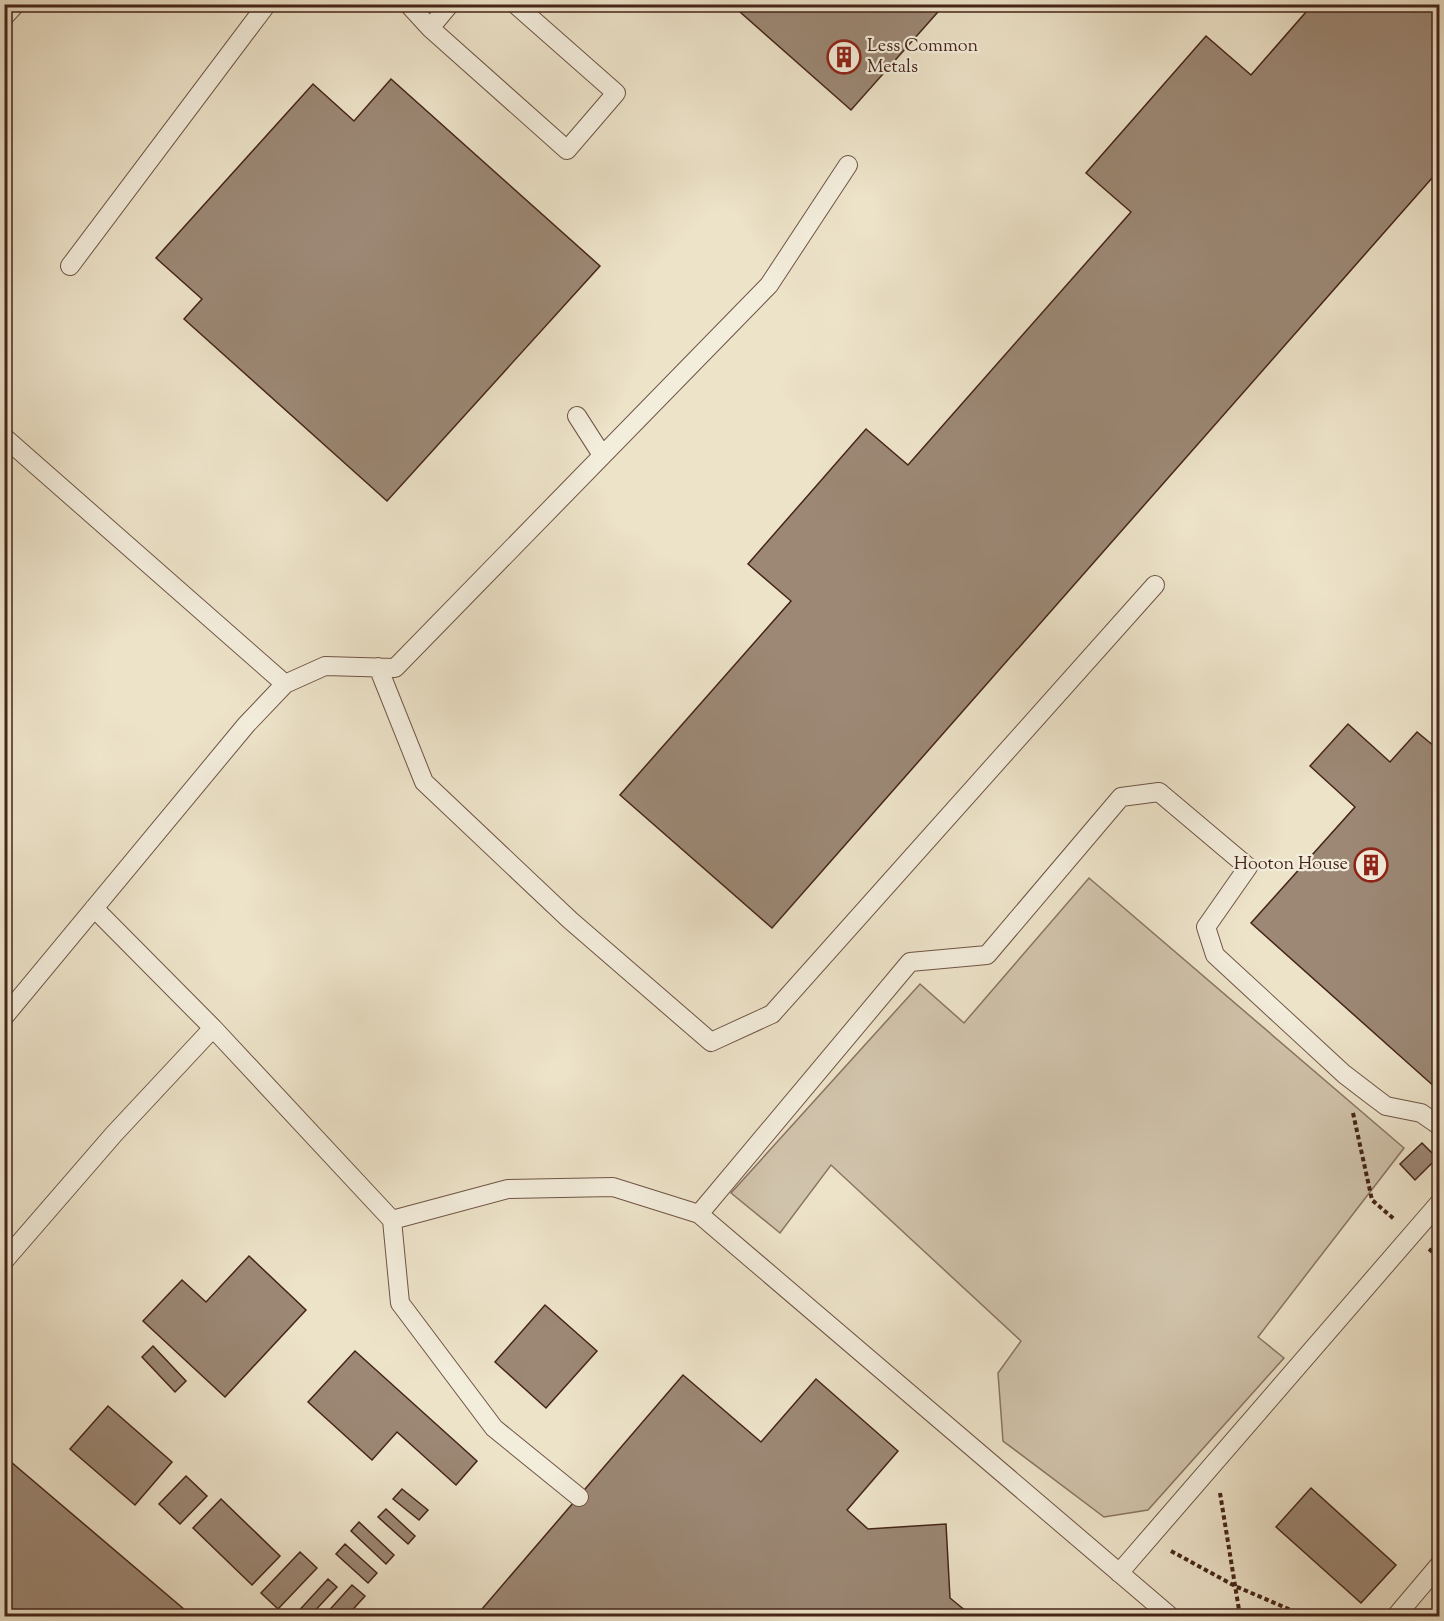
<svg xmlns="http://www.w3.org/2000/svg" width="1444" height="1621" viewBox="0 0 1444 1621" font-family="'Sorts Mill Goudy',serif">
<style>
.green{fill:#d0c3ab;stroke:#8a7462;stroke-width:1.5}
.building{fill:#9c8875;stroke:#452519;stroke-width:1.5}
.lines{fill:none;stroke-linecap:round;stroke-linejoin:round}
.service-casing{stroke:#6f5445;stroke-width:20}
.path{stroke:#452519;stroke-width:4;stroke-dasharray:4.5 3;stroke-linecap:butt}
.service{stroke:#f3eddc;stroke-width:18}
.labels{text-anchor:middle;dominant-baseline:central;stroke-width:4.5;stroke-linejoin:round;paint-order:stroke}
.poi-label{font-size:18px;fill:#452519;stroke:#f3eddc;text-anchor:start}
</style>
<rect width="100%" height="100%" fill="#ede3c9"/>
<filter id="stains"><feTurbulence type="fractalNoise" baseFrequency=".00333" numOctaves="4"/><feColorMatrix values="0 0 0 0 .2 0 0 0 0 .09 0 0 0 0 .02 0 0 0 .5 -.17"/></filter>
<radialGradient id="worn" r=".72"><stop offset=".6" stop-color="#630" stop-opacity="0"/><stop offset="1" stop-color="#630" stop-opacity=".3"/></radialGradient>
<path class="green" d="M1089 878 1404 1148 1258 1337 1284 1358 1148 1510 1104 1517 1003 1441 998 1373 1021 1341 831 1165 780 1233 731 1193 920 984 964 1023Z"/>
<path class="building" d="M731 4H945L851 110Z
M1313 4H1440V169L772 928 620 795 791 601 748 564 866 429 908 465 1131 212 1086 173 1206 36 1251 75Z
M391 79 600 266 387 501 184 319 202 299 156 258 313 84 354 121Z
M1348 724 1390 762 1417 732 1440 751V1085L1437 1089 1251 923 1355 807 1310 766Z
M1422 1143 1437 1158 1415 1180 1400 1164Z
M249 1256 306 1310 225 1397 143 1321 182 1280 206 1302Z
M545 1305 597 1351 546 1408 495 1362Z
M153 1346 186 1381 175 1392 142 1357Z
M355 1351 477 1461 456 1485 397 1432 372 1460 308 1402Z
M683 1375 761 1442 816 1379 898 1451 847 1510 868 1529 946 1524 950 1598 972 1616H476Z
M108 1406 172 1462 135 1505 70 1449Z
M4 1456 192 1616H4Z
M186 1476 207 1496 180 1524 159 1504Z
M1311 1488 1396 1565 1361 1603 1276 1527Z
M402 1489 428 1510 419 1520 393 1499Z
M221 1499 280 1556 252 1585 193 1528Z
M386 1509 415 1536 408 1544 378 1517Z
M359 1522 394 1555 386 1564 351 1531Z
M345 1544 377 1573 368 1583 336 1554Z
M300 1552 317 1568 278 1609 261 1593Z
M328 1579 337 1587 310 1616H294Z
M352 1585 365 1596 347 1616H324Z"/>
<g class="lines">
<defs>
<path id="service" d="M408 4 430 28 567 150 616 93 515 4
M4 17 16 4
M430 28 450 4
M70 266 267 4
M577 416 602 455
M4 437 285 684
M378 667 424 782 570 920 711 1042 772 1014 1155 585
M94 908 213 1028 392 1220 508 1189 613 1187 699 1214 1170 1616
M4 1017 246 725 285 684 325 666 395 668 769 285 848 165
M699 1214 910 962 987 955 1121 797 1159 792 1248 867 1206 927 1215 955 1344 1074 1374 1097 1386 1106 1421 1113 1440 1126
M392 1220 400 1303 494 1428 579 1497
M4 1261 114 1134 213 1028
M1119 1573 1440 1202
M1396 1616 1440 1564"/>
</defs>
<use href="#service" class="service-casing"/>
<path class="path" d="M1353 1113 1372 1200 1394 1219
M1429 1249 1440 1258
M1220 1493 1240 1616
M1171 1551 1235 1586 1305 1616"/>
<use href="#service" class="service"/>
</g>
<defs>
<symbol id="building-ring" viewBox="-11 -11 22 22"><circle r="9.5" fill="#f3eddc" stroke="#8f2418" stroke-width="1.5"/><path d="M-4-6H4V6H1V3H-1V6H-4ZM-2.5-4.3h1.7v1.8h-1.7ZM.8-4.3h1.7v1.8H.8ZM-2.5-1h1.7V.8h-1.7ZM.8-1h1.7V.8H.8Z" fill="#8f2418"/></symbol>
</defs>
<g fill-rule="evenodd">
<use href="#building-ring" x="825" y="38" width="38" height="38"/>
<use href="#building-ring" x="1352" y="846" width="38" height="38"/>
</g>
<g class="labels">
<g class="poi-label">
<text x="867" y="47">Less Common<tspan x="867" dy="21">Metals</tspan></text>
<text x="1348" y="865" text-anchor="end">Hooton House</text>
</g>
</g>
<rect width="1444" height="1621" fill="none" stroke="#ede3c9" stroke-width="24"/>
<rect x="6" y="6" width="1432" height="1609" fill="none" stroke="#452519" stroke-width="3"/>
<rect x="12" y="12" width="1420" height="1597" fill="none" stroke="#452519" stroke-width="1.5"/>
<rect width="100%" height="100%" filter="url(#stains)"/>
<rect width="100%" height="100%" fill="url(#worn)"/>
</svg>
